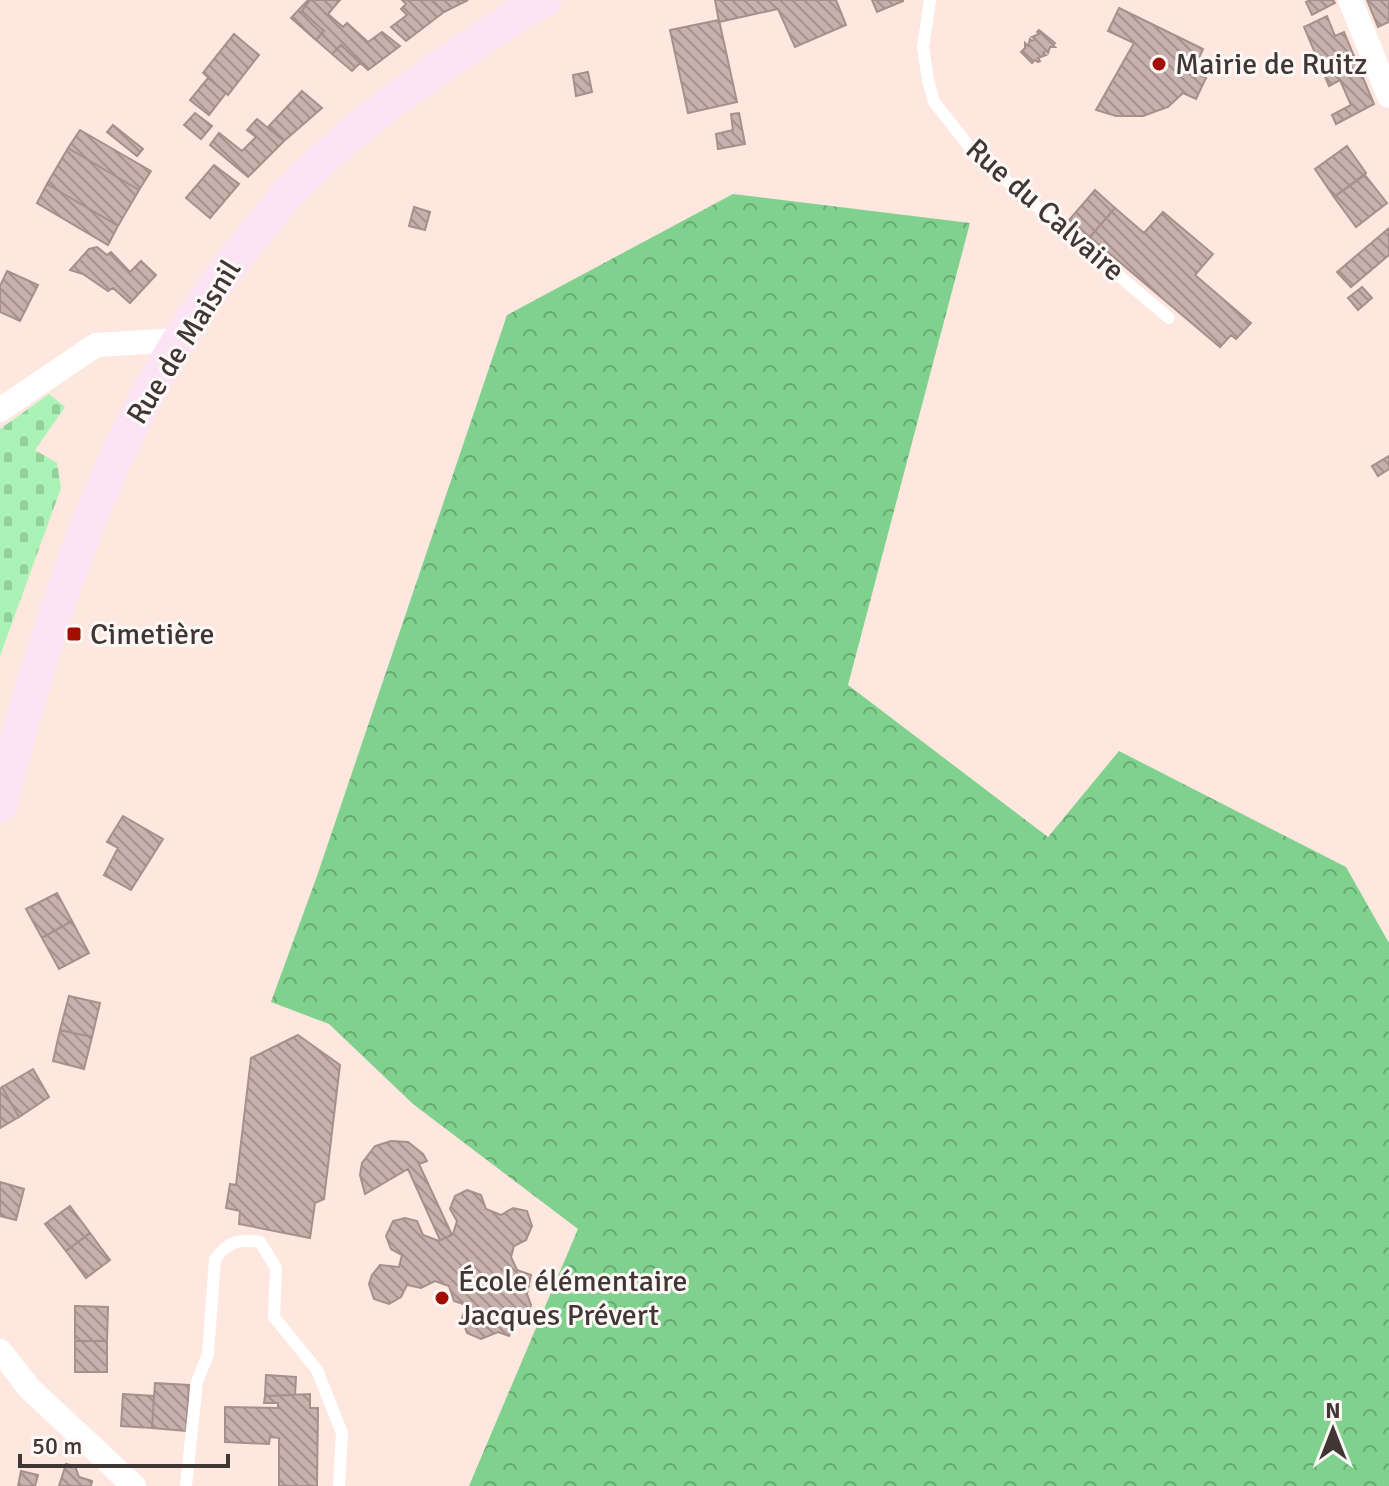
<svg xmlns="http://www.w3.org/2000/svg" width="1389" height="1486" viewBox="0 0 1389 1486" font-family="Signika,sans-serif">
<style>
.forest{fill:url(#forest-crowns)}
.cemetery{fill:url(#cemetery-stones)}
.building{fill:url(#building-back-hatch);stroke:#a5908c;stroke-width:2}
.lines{fill:none;stroke-linecap:round;stroke-linejoin:round}
.lane{stroke:#fff;stroke-width:12}
.street{stroke:#fff;stroke-width:24}
.secondary{stroke:#fce4f5;stroke-width:34}
.poi-dot{fill:#a30d02;stroke:#fdf9f7;stroke-width:3}
.labels{text-anchor:middle;dominant-baseline:central;stroke-width:6;stroke-linejoin:round;paint-order:stroke}
.poi-label{font-size:30px;fill:#403734;stroke:#fdf9f7;text-anchor:start}
.street-label{font-size:30px;fill:#403734;stroke:#fdf9f7}
</style>
<defs>
<pattern id="forest-crowns" width="20" height="18" patternUnits="userSpaceOnUse" patternTransform="scale(2)"><rect width="20" height="18" fill="#7fd18d"/><path d="M2 6a3 3 0 1 1 6 0M12 15a3 3 0 1 1 6 0" fill="none" stroke="#69aa74"/></pattern>
<pattern id="cemetery-stones" width="16" height="16" patternUnits="userSpaceOnUse" patternTransform="scale(2)"><rect width="16" height="16" fill="#aaf2b5"/><path d="M2 7V4a2 2 0 0 1 4 0v3zM10 15v-3a2 2 0 0 1 4 0v3z" fill="#93d09c"/></pattern>
<pattern id="building-back-hatch" width="6" height="6" patternUnits="userSpaceOnUse" patternTransform="scale(2)"><rect width="6" height="6" fill="#c8b1ad"/><path d="M-1 5l2 2M0 0l6 6M5-1l2 2" fill="none" stroke="#a4918e"/></pattern>
</defs>
<rect width="100%" height="100%" fill="#fde7de"/>
<path class="forest" d="M733 194 970 223 848 685 1048 837 1119 751 1346 867 1389 943V1486H469L578 1229 413 1104 329 1024 271 1002 317 876 507 315Z"/>
<path class="cemetery" d="M49 394 65 407 35 450 57 463 61 488 0 656V429Z"/>
<path class="building" d="M308 0H310L302 11 324 31 316 40 291 18Z
M310 0H340L328 14 343 27 347 23 368 42 382 32 400 46 368 70 341 45 332 54 316 40 324 31 302 11Z
M402 0H431L444 12 406 41 391 27 407 15 401 9 406 4Z
M431 0H468L444 12Z
M715 0H836L846 25 795 47 778 9 719 22Z
M872 0H903V1L877 12Z
M1310 0H1333L1335 3 1312 15 1306 2Z
M1367 0H1389V22L1378 27Z
M1119 8 1203 49 1193 71 1206 78 1196 99 1183 93 1168 107 1143 116H1116L1096 110 1134 43 1108 31Z
M1327 16 1335 36 1344 32 1374 104 1336 124 1332 115 1351 105 1340 80 1329 86 1304 27Z
M719 20 737 102 688 113 670 30Z
M1039 30 1055 43 1053 45 1055 47H1050L1048 53 1046 51 1043 53 1046 55 1038 58 1040 61 1038 62 1035 60 1032 63 1021 52 1025 48V43L1028 46 1030 39 1032 41 1035 39 1032 37 1039 34 1037 32Z
M234 34 259 55 228 95 203 73Z
M341 45 360 63 352 71 332 54Z
M588 72 592 92 576 96 573 75Z
M208 78 226 93 209 115 190 100Z
M302 91 322 108 284 141 268 127Z
M195 113 212 126 201 139 184 125Z
M739 113 745 144 718 149 716 134 733 130 731 114Z
M257 119 284 141 248 177 210 145 219 133 242 151 256 137 247 130Z
M113 125 143 149 137 156 107 132Z
M80 130 151 171 139 190 68 148Z
M1347 146 1366 173 1334 197 1315 169Z
M68 148 139 190 118 226 47 184Z
M214 165 239 184 210 218 186 198Z
M1365 175 1387 203 1356 227 1334 197Z
M47 184 118 226 108 245 37 203Z
M1095 190 1115 208 1090 237 1069 220Z
M414 207 430 212 425 230 409 226Z
M1115 208 1144 233 1163 212 1213 254 1195 275 1251 323 1236 339 1231 335 1220 347 1090 237Z
M1389 228V255L1351 287 1337 272Z
M97 247 107 255 111 252 130 272 141 261 156 275 130 303 113 288 108 291 83 274 70 270 89 249Z
M7 271 38 285 20 321 0 312V286Z
M1362 287 1372 298 1358 310 1348 298Z
M1389 456V469L1378 476 1372 466Z
M123 816 163 839 131 890 104 875 118 848 107 842Z
M57 893 72 921 42 938 26 909Z
M72 921 89 953 59 969 42 938Z
M69 996 100 1003 92 1037 60 1030Z
M60 1030 92 1037 84 1069 53 1061Z
M298 1035 340 1065 324 1199 315 1203 310 1238 239 1224 240 1211 226 1208 230 1184 236 1185 251 1058Z
M33 1069 49 1097 19 1117 2 1087Z
M2 1087 19 1117 0 1128V1089Z
M391 1141 408 1142 423 1154 427 1161 419 1164 452 1235 440 1240 408 1169 365 1194 360 1175 362 1163 375 1146Z
M0 1182 24 1189 16 1220 0 1216Z
M467 1190 481 1195 486 1209 501 1215 513 1208 527 1211 532 1226 526 1240 514 1246 511 1257 517 1270 531 1275 527 1294 531 1305 528 1317 513 1323 509 1336 498 1332 481 1339 467 1333 462 1319 466 1305 454 1301 449 1286 435 1281 421 1288 407 1285 401 1297 389 1304 374 1299 369 1284 372 1275 380 1265 399 1267 402 1255 391 1249 386 1236 393 1221 405 1218 417 1221 423 1235 439 1241 453 1234 457 1221 450 1209 455 1196Z
M70 1206 90 1233 66 1251 45 1224Z
M90 1233 110 1260 86 1278 66 1251Z
M75 1306 108 1307 107 1341H75Z
M75 1341H107V1372H75Z
M266 1375 296 1377 295 1395 265 1396Z
M155 1383 189 1385 186 1431 152 1428Z
M123 1394 154 1396 152 1428 121 1426Z
M310 1394V1408H318L317 1486H279V1438L270 1437 269 1444 225 1442V1407L278 1408V1403H264L265 1396Z
M66 1464 75 1466 79 1477 92 1481 91 1486H59Z
M21 1471 38 1475 35 1486H18Z"/>
<g class="lines">
<path class="lane" d="M930 0 923 47 928 80 934 102 976 155 1169 318
M186 1486 197 1382 208 1354 215 1259C229 1241 238 1239 260 1242L276 1268 274 1317 317 1370 342 1433 339 1486"/>
<path class="street" d="M1350 0 1389 96
M0 410 96 345 179 340
M0 1351 30 1389 134 1486"/>
<path class="secondary" d="M0 806C52 602 117 400 254 235 268 218 281 200 297 184 344 137 397 96 452 59 482 39 512 16 544 0"/>
</g>
<g class="poi-dot">
<circle cx="1159" cy="64" r="8"/>
<rect x="66" y="626" width="16" height="16" rx="4"/>
<circle cx="442" cy="1298" r="8"/>
</g>
<g class="labels">
<g class="poi-label">
<text x="1175" y="64">Mairie de Ruitz</text>
<text x="90" y="634">Cimetière</text>
<text x="458" y="1281">École élémentaire<tspan x="458" dy="34">Jacques Prévert</tspan></text>
</g>
<g class="street-label">
<text transform="translate(1045 210) rotate(41)">Rue du Calvaire</text>
<text transform="translate(184 342) rotate(-58)">Rue de Maisnil</text>
</g>
</g>
<g transform="translate(1333 1430)" stroke="#fdf9f7" stroke-width="6" paint-order="stroke">
<path d="M0-6L14 30L0 20L-14 30Z" fill="#403734"/>
<text y="-12" font-size="22" font-weight="bold" text-anchor="middle" fill="#403734">N</text>
</g>
<path d="M20 1454v12h208v-12" fill="none" stroke="#403734" stroke-width="4"/>
<text x="32" y="1454" font-size="24" fill="#403734" stroke="#fdf9f7" stroke-width="6" paint-order="stroke">50 m</text>
</svg>
